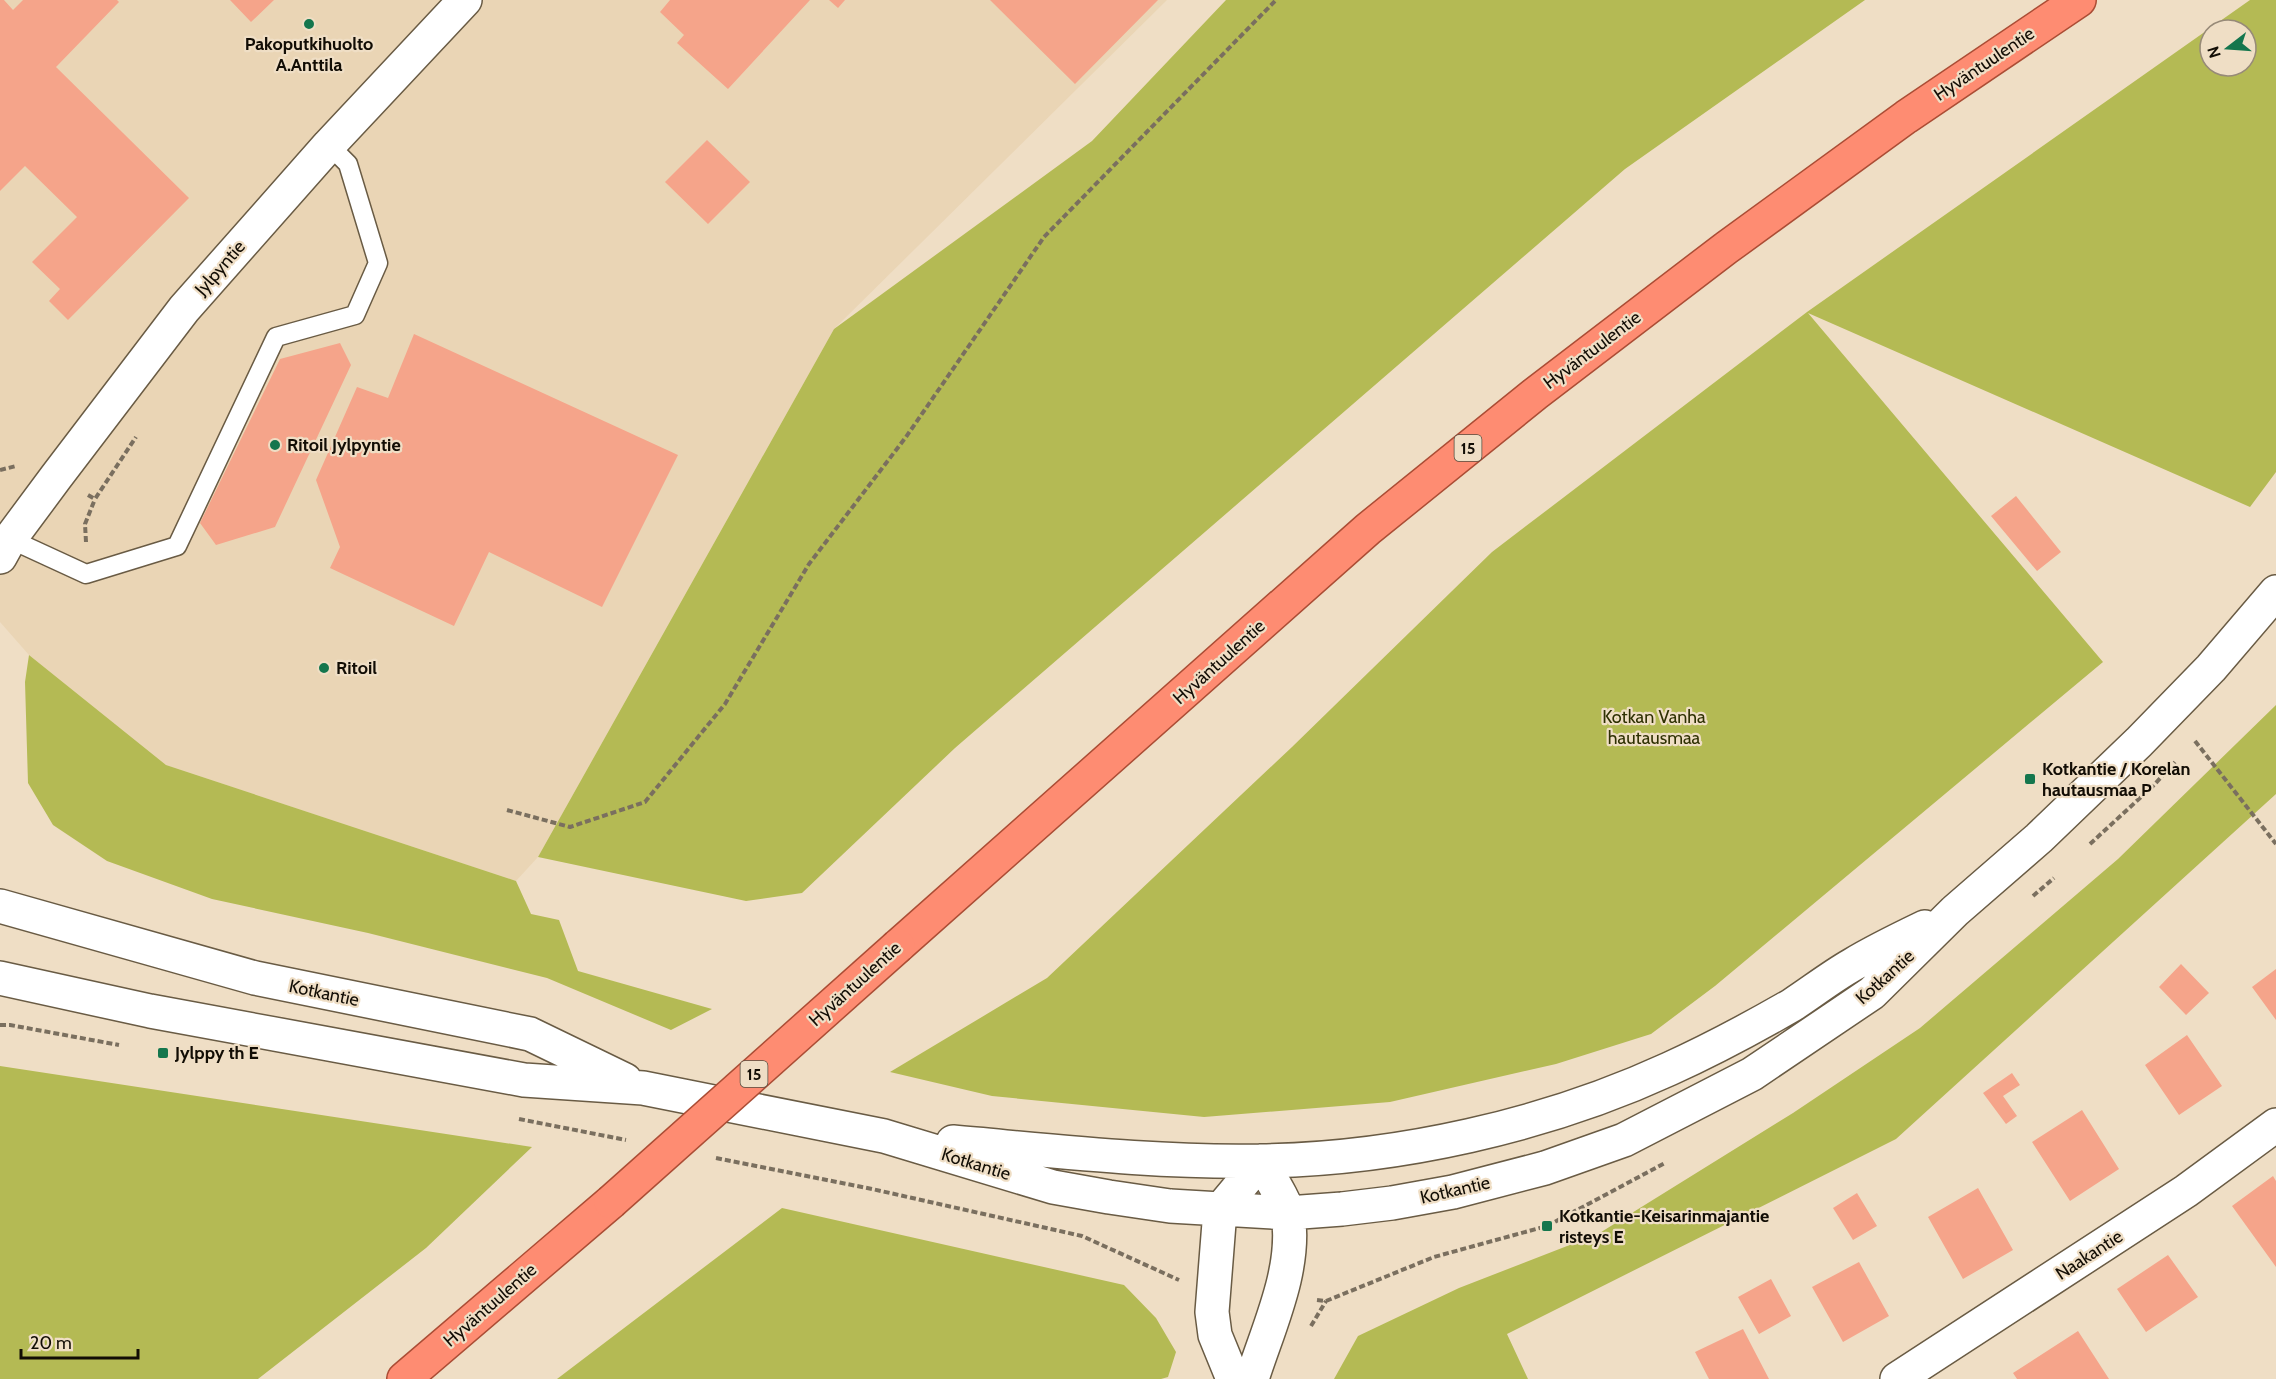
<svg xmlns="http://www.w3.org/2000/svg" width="2276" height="1379" viewBox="0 0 2276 1379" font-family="Cabin,sans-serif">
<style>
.built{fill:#ead5b5}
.green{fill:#b4ba54;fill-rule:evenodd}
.building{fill:#f5a48a}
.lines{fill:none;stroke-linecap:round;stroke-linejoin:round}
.service-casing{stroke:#695b44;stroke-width:21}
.minor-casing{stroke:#695b44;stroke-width:36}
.tertiary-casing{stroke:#695b44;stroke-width:36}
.trunk-casing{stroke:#ab4d35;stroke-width:36}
.path{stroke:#7a6f5f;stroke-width:4;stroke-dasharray:6 3;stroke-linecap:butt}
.service{stroke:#fff;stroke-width:18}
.minor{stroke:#fff;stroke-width:33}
.tertiary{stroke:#fff;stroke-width:33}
.trunk{stroke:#fe8c72;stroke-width:33}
.trunk-bridge-casing{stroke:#ab4d35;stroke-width:36;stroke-linecap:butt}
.trunk-bridge{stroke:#fe8c72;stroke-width:33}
.poi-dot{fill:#14764d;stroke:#efdec5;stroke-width:2}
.labels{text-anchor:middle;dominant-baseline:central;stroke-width:4.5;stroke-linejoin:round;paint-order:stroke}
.shield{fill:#efdec5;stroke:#544c3f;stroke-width:1.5}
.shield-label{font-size:16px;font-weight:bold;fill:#120d05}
.poi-label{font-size:18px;font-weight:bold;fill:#120d05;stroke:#efdec5;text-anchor:start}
.street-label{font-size:18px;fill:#120d05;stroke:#efdec5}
.park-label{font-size:18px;fill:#2e3002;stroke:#efdec5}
</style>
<rect width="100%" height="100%" fill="#efdec5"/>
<path class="built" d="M0 0H1167L834 329 538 857 516 881 166 765 29 655 0 622Z"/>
<path class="green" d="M1226 0H1865L1625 169 955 748 802 893 746 901 538 857 834 329 1092 141Z
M2250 0H2276V472L2250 507 1808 313 2103 662 1715 986 1651 1034 1556 1064 1390 1102 1204 1117 992 1096 890 1072 1047 978 1292 747 1492 552 1807 312ZM2210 30H2246V66H2210Z
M29 655 166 765 516 881 531 914 559 920 578 971 712 1009 671 1030 547 978 368 933 212 899 107 861 53 825 28 783 25 682Z
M2276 705V794L1896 1139 1507 1334 1528 1379H1334L1358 1336 1459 1288 1598 1234 1793 1113 1920 1028 2118 859Z
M0 1067V1066L532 1147 426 1248 258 1379H0Z
M782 1208 1124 1285 1156 1318 1176 1352 1168 1377 1161 1379H557Z"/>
<path class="building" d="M0 0H4L13 10 23 0H117L119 2 56 67 189 198 68 320 49 301 60 289 32 262 77 217 25 166 0 191Z
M230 0H274L251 22Z
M670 0H810L728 89 677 43 684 35 660 12Z
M829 0H845L838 8Z
M990 0H1158L1075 84Z
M707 140 750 182 708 224 665 182Z
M414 334 678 455 602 607 489 552 454 626 330 568 340 547 316 480 357 387 388 398Z
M340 343 351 365 275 527 216 545 200 523 280 359Z
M2016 496 2061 552 2037 571 1991 516Z
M2181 964 2209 993 2186 1015 2159 987Z
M2276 969V1020L2252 987Z
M2187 1035 2222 1086 2179 1115 2145 1065Z
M2012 1073 2020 1085 2003 1096 2017 1116 2006 1124 1983 1093Z
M2082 1110 2119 1169 2070 1201 2032 1142Z
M2273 1176 2276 1181V1267L2232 1206Z
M1978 1188 2013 1250 1963 1279 1928 1217Z
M1857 1193 1877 1226 1853 1240 1833 1208Z
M2168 1255 2198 1297 2146 1332 2117 1289Z
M1859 1262 1889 1316 1843 1342 1812 1287Z
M1771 1279 1791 1316 1759 1334 1738 1297Z
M1743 1329 1769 1379H1709L1695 1352Z
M2078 1331 2109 1379H2017L2013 1373Z"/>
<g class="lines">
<defs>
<path id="service" d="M10 539 86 574 177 546 276 337 355 315 378 263 348 164 329 145"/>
<path id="minor" d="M0 557 10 539 56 477 184 309 329 145 465 0
M1897 1379 2186 1191 2276 1125"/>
<path id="tertiary" d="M0 906 255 978 530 1034 625 1080
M0 978 150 1011 524 1080 643 1088 884 1136 1053 1187 1109 1197 1170 1206 1288 1213 1342 1209 1392 1203 1453 1192 1545 1168 1624 1140 1752 1074 1872 993 1955 911 2039 838 2139 742 2211 668 2276 592
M953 1142C1055 1151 1158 1163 1261 1161 1397 1159 1545 1126 1669 1069 1711 1050 1752 1028 1792 1005 1812 992 1831 977 1852 965 1875 951 1900 939 1925 927
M1233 1379 1215 1335 1212 1312 1220 1210 1261 1161
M1252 1379C1268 1328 1297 1269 1288 1214 1286 1202 1268 1174 1261 1161"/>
<path id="trunk" d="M898 946 1368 529 1535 394 1726 248 1906 117 2079 0
M404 1379 611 1202"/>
</defs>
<use href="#service" class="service-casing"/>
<use href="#minor" class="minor-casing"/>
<use href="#tertiary" class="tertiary-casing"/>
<use href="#trunk" class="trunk-casing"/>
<path class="path" d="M0 470 16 466
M88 495 95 499 136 437
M86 542 85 524 95 499
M2195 741 2276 844
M507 810 570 827 645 802 725 704 809 564 906 437 1044 237 1276 0
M2090 844 2153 786 2175 762
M2033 896 2054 878
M0 1025H10L119 1045
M519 1119 626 1140
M716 1158 872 1189 1082 1236 1179 1280
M1317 1300 1326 1301 1434 1257 1547 1226 1665 1163
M1311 1326 1326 1301"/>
<use href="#service" class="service"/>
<use href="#minor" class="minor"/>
<use href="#tertiary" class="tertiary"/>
<use href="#trunk" class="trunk"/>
<defs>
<path id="trunk-bridge" d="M611 1202 898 946"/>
</defs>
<use href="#trunk-bridge" class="trunk-bridge-casing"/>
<use href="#trunk-bridge" class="trunk-bridge"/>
</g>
<g class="poi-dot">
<circle cx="309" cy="24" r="6"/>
<circle cx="275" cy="445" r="6"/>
<circle cx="324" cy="668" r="6"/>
<rect x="2024" y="773" width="12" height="12" rx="3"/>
<rect x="157" y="1047" width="12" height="12" rx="3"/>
<rect x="1541" y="1220" width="12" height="12" rx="3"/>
</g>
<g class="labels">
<g class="shield">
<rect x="1454.5" y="435" width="27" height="26" rx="4.5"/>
<rect x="740.5" y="1061" width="27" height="26" rx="4.5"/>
</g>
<g class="shield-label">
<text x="1468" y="448">15</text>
<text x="754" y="1074">15</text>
</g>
<g class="poi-label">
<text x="309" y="44" text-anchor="middle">Pakoputkihuolto<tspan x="309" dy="21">A.Anttila</tspan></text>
<text x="287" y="445">Ritoil Jylpyntie</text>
<text x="336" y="668">Ritoil</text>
<text x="2042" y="769">Kotkantie / Korelan<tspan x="2042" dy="21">hautausmaa P</tspan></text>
<text x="175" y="1053">Jylppy th E</text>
<text x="1559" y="1216">Kotkantie-Keisarinmajantie<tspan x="1559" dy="21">risteys E</tspan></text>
</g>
<g class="street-label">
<text transform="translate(1984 64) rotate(-34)">Hyväntuulentie</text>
<text transform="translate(220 268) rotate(-49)">Jylpyntie</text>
<text transform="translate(1592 350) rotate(-37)">Hyväntuulentie</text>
<text transform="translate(1219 662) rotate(-42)">Hyväntuulentie</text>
<text transform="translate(1885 977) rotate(-42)">Kotkantie</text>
<text transform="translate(855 984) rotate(-42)">Hyväntuulentie</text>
<text transform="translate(324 993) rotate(12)">Kotkantie</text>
<text transform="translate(976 1164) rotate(17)">Kotkantie</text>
<text transform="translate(1455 1190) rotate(-13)">Kotkantie</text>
<text transform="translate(2089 1255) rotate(-33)">Naakantie</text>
<text transform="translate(490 1305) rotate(-41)">Hyväntuulentie</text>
</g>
<g class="park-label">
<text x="1654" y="717">Kotkan Vanha<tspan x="1654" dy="21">hautausmaa</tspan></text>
</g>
</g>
<g transform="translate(2228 48) rotate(253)"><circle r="28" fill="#efdec5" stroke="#978a78" stroke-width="1.5"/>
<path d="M0-4.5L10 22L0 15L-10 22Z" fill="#14764d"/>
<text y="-9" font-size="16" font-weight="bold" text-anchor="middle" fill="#120d05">N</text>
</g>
<path d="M21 1349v9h117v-9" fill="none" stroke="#120d05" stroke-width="3"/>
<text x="30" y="1349" font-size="18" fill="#120d05" stroke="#efdec5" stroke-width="4.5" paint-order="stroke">20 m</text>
</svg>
